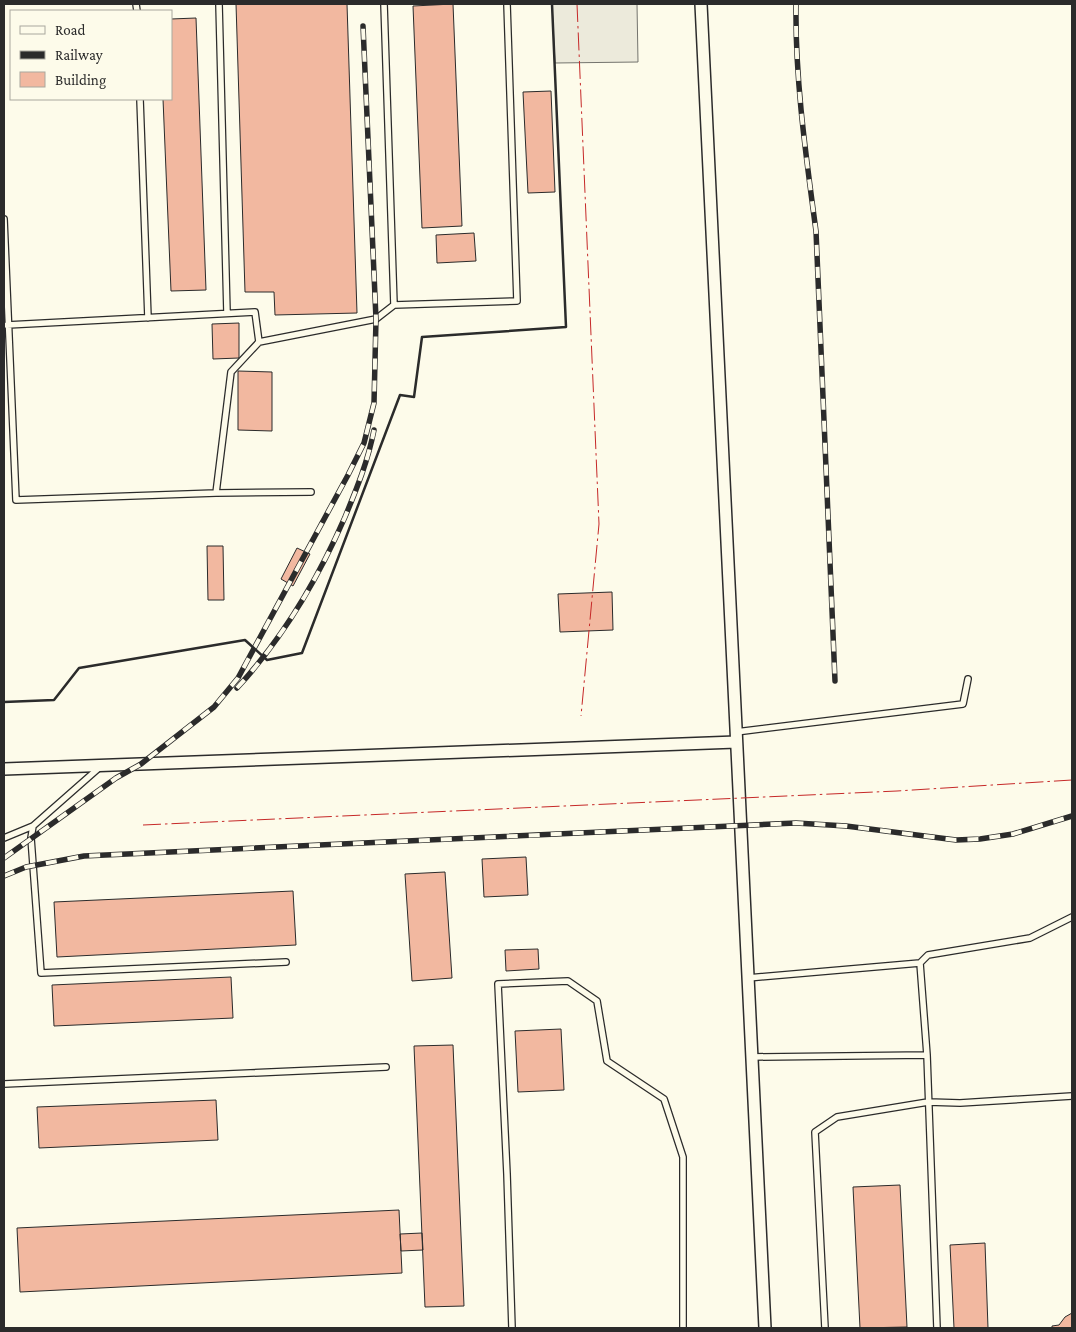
<svg xmlns="http://www.w3.org/2000/svg" width="1076" height="1332" viewBox="0 0 1076 1332" font-family="'Crimson Pro',serif">
<style>
.parking{fill:#eceadb;stroke:#74746e}
.building{fill:#f2b8a0;stroke:#2b2b2b}
.lines{fill:none;stroke-linecap:round;stroke-linejoin:round}
.service-casing{stroke:#2b2b2b;stroke-width:8}
.minor-casing{stroke:#2b2b2b;stroke-width:14}
.service{stroke:#fdfbea;stroke-width:5.5}
.minor{stroke:#fdfbea;stroke-width:11}
.rail-casing{stroke:#2b2b2b;stroke-width:5.5}
.rail{stroke:#fdfbea;stroke-width:4;stroke-dasharray:11;stroke-linecap:butt}
.wall{stroke:#2b2b2b;stroke-width:2.5}
.power{stroke:#c62828;stroke-width:1;stroke-dasharray:18 4 2.5 4;stroke-linecap:butt}
</style>
<rect width="100%" height="100%" fill="#fdfbea"/>
<path class="parking" d="M552 4H637L638 62 555 63Z"/>
<path class="building" d="M236 4H347L357 313 275 315 274 292H245Z
M453 4 462 226 422 228 413 6Z
M196 18 206 290 171 291 163 99H171V19Z
M551 91 555 192 528 193 523 92Z
M474 233 476 261 437 263 436 235Z
M239 323V358L213 359 212 324Z
M238 371 272 372V431L238 430Z
M207 546H223L224 600H208Z
M297 548 310 554 293 586 281 579Z
M612 592 613 630 560 632 558 594Z
M526 857 528 895 484 897 482 859Z
M445 872 452 978 412 981 405 874Z
M293 891 296 945 57 957 54 902Z
M538 949 539 969 506 971 505 950Z
M231 977 233 1018 54 1026 52 985Z
M561 1029 564 1090 518 1092 515 1031Z
M453 1045 464 1306 425 1307 414 1046Z
M216 1100 218 1140 39 1148 37 1107Z
M900 1185 907 1327 860 1328 853 1187Z
M399 1210 402 1273 20 1292 17 1228Z
M422 1233 423 1250 401 1251 400 1234Z
M985 1243 988 1328H954L950 1245Z
M1072 1313V1328H1052V1326L1059 1325 1065 1317Z"/>
<g class="lines">
<defs>
<path id="service" d="M136 4 137 11
M219 4 227 313
M140 99 148 318
M4 219 16 500 216 493 311 492
M394 305 517 301 507 4
M7 325 255 312 259 342 376 319 394 305 384 4
M216 493 231 372 259 342
M736 732 963 704 968 679
M33 826 31 838 41 973 286 962
M4 838 33 826 100 767
M920 963 928 955 1030 938 1072 917
M748 978 920 963 927 1055 752 1057
M927 1055 937 1328
M4 1084 386 1067
M512 1328 507 1174 498 984 568 981 597 1001 607 1061 664 1099 683 1157V1328
M825 1328 815 1132 837 1117 928 1102 960 1103 1072 1096"/>
<path id="minor" d="M701 4 765 1328
M4 769 736 742"/>
</defs>
<use href="#service" class="service-casing"/>
<use href="#minor" class="minor-casing"/>
<use href="#service" class="service"/>
<use href="#minor" class="minor"/>
<defs>
<path id="rail" d="M796 4C795 80 806 156 816 231L835 681
M237 688C283 638 318 579 345 517 357 488 368 461 374 430
M4 858 116 778 141 764 214 707 238 678 348 475 364 443 374 403 376 319 363 26
M4 876 26 867 84 856 796 823 846 826 956 840 980 839 1013 834 1072 816"/>
</defs>
<use href="#rail" class="rail-casing"/>
<use href="#rail" class="rail"/>
<path class="wall" d="M4 702 54 700 79 668 245 640 267 660 302 653 400 395 414 397 422 337 566 327 552 4"/>
<path class="power" d="M577 4 599 524 581 716
M143 825 897 791 1072 780"/>
</g>
<rect width="1076" height="1332" fill="none" stroke="#2b2b2b" stroke-width="10"/>
<rect x="10" y="10" width="162" height="90" fill="#fdfbea" stroke="#a9a89e"/>
<rect x="20" y="26" width="25" height="8" fill="#fdfbea" stroke="#a9a89e"/>
<text x="55" y="35" font-size="15" fill="#2b2b2b">Road</text>
<rect x="20" y="51" width="25" height="8" fill="#2b2b2b" stroke="#a9a89e"/>
<text x="55" y="60" font-size="15" fill="#2b2b2b">Railway</text>
<rect x="20" y="72" width="25" height="15" fill="#f2b8a0" stroke="#a9a89e"/>
<text x="55" y="85" font-size="15" fill="#2b2b2b">Building</text>
</svg>
